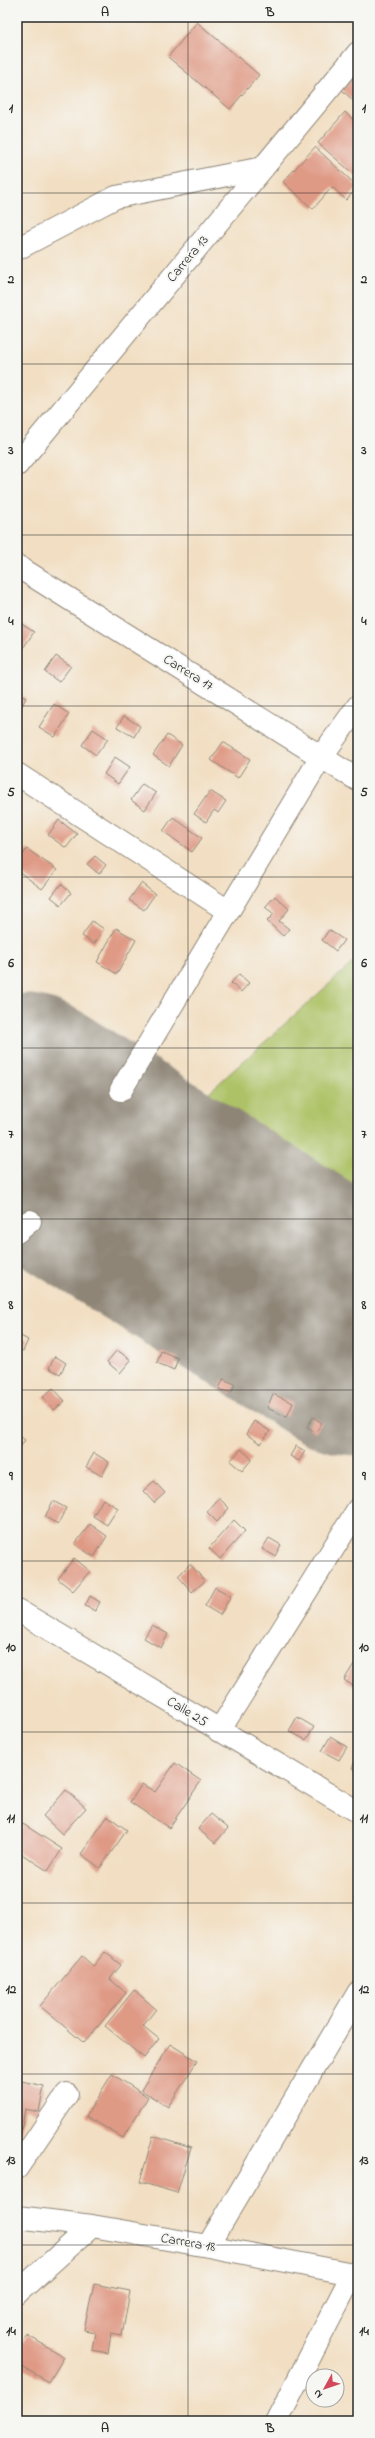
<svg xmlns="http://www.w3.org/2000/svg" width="375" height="2438" viewBox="0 0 375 2438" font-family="'Indie Flower',sans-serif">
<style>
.green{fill:#adc266;stroke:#6c7648}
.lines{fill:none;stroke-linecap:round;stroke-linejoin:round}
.runway{stroke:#8e8577;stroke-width:247}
.building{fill:#df9a85}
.minor-casing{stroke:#8e8577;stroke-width:24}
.minor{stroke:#fff;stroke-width:22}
.grid{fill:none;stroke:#2b2b2b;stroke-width:1;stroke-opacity:0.55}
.labels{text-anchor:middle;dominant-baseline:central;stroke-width:4;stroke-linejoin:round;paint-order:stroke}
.street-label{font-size:14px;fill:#2b2b2b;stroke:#f6f6f2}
.neatline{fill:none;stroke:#2b2b2b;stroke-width:1.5}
.grid-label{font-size:13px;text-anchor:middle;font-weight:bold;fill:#2b2b2b}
</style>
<rect width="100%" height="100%" fill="#f6f6f2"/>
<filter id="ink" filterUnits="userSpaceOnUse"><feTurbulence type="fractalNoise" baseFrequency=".025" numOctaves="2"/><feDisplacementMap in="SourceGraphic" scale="8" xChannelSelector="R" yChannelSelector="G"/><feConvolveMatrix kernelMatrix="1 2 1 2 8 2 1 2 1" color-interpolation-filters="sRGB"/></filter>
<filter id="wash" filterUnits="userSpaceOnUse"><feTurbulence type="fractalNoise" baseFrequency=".012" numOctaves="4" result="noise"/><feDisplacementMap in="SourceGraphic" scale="16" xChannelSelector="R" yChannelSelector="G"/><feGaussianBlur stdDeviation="0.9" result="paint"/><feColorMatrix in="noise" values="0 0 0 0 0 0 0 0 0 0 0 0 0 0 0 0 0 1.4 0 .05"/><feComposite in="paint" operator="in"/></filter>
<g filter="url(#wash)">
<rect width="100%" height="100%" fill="#f2dfc3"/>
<path class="green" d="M358 958V1237L167 1130Z"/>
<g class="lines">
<path class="runway" d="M17 1117 358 1332"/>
</g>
<g id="blocks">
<path class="building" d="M197 22 259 75 230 109 168 57Z
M358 73V105L342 90Z
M345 112 358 124V178L318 143Z
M315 147 358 187 346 200 332 187 313 209 283 182Z
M17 621 34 632 17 657Z
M56 656 71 666 59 682 45 672Z
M17 693 26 698 17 714Z
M54 704 69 714 55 737 39 727Z
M124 716 140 726 134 737 117 727Z
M93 729 108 739 96 755 82 745Z
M167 735 182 745 169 766 153 755Z
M223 742 250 759 238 778 211 760Z
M115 757 130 767 118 784 104 774Z
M142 784 156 793 145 810 131 800Z
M210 791 226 801 218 813 214 810 206 822 194 814Z
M173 817 202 838 192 852 163 831Z
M59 820 77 834 66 848 48 835Z
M27 849 57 870 42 889 17 870V863Z
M95 856 106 865 99 874 87 864Z
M141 883 155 894 144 910 129 900Z
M61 884 71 893 61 905 51 897Z
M275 896 289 909 279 921 289 929 283 936 267 921 274 914 265 907Z
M92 921 104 929 94 944 82 936Z
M116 928 136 940 117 974 97 962Z
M329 930 344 940 336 951 322 940Z
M239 974 249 983 241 992 231 983Z
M358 1056V1069L352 1065Z
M17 1334 28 1340 23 1351 17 1348Z
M117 1350 131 1360 120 1373 107 1362Z
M161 1351 178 1358 174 1370 157 1363Z
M55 1356 66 1363 60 1374 49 1368Z
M223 1379 235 1384 231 1393 219 1389Z
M53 1388 65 1401 54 1410 43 1397Z
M273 1394 293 1403 287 1417 267 1408Z
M313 1417 322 1423 316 1432 307 1427Z
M254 1421 270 1431 261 1444 246 1434Z
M17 1434 25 1440 17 1451Z
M296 1446 305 1451 299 1461 290 1456Z
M241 1449 252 1459 242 1471 230 1461Z
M94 1453 109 1462 102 1476 86 1467Z
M154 1481 165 1493 154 1503 143 1491Z
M219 1498 229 1508 217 1522 207 1512Z
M103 1499 118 1508 107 1525 93 1516Z
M53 1501 66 1508 58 1524 45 1517Z
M234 1520 245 1531 220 1559 209 1548Z
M90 1524 107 1536 94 1557 75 1544Z
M269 1538 281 1545 275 1556 262 1549Z
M74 1558 90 1571 73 1591 58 1579Z
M190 1564 205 1581 192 1592 178 1576Z
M215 1587 231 1596 220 1615 205 1606Z
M90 1596 100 1602 95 1611 85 1606Z
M152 1625 168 1634 161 1648 144 1638Z
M354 1664 358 1667V1689L344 1680Z
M297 1717 314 1727 306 1740 289 1731Z
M330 1737 347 1747 339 1760 322 1751Z
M358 1757V1772L352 1768Z
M175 1763 201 1781 169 1828 130 1802 142 1784 155 1792Z
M66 1790 86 1808 62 1834 43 1816Z
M211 1814 228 1828 215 1843 198 1829Z
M108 1816 127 1830 100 1868 81 1854Z
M23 1824 62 1849 48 1871 17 1851V1834Z
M105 1952 121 1965 110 1979 126 1993 84 2043 40 2006 82 1956 93 1966Z
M134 1990 156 2009 143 2026 159 2039 144 2058 105 2026Z
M170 2044 197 2061 168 2107 141 2090Z
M112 2074 148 2097 123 2138 86 2116Z
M17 2080 44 2086 39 2112 25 2109 18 2148Z
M153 2136 191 2148 177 2193 140 2182Z
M94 2284 130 2291 122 2336 111 2334 108 2353 92 2350 95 2332 84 2330Z
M27 2335 64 2357 49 2382 17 2364V2352Z"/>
</g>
</g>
<g filter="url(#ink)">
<use href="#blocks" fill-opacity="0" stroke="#8e8577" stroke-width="1"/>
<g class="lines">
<defs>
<path id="minor" d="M17 249 116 197 263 168
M17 465 358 53
M17 566 358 780
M17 774 228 911
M121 1090 321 757 358 706
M17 1232 30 1221
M17 1610 358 1812
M219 1731 358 1509
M17 2168 67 2094
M17 2217 92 2226 208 2246 358 2275
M208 2246 358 1993
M17 2293 92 2226
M277 2421 352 2275"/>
</defs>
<use href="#minor" class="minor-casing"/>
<use href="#minor" class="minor"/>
</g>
</g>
<path class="grid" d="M188 17V2421M17 193H358M17 364H358M17 535H358M17 706H358M17 877H358M17 1048H358M17 1219H358M17 1390H358M17 1561H358M17 1732H358M17 1903H358M17 2074H358M17 2245H358"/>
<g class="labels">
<g class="street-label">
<text transform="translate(188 259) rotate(-50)">Carrera 13</text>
<text transform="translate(188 673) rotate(32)">Carrera 17</text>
<text transform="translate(187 1712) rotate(31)">Calle 25</text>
<text transform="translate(188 2243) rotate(10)">Carrera 18</text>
</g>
</g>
<rect width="375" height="2438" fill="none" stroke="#f6f6f2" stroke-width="44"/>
<g transform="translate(325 2388) rotate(230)"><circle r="19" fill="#f6f6f2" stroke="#a5a5a2"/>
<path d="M0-3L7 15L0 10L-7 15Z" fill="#d1495b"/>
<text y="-6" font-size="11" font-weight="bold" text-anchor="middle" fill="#2b2b2b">N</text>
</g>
<rect x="22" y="22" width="331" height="2394" class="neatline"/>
<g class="grid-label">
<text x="105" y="16">A</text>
<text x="270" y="16">B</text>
<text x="11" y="112">1</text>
<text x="364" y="112">1</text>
<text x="11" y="283">2</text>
<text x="364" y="283">2</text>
<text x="11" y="454">3</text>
<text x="364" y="454">3</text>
<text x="11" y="625">4</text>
<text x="364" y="625">4</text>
<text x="11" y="796">5</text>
<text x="364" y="796">5</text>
<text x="11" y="967">6</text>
<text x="364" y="967">6</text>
<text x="11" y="1138">7</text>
<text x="364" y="1138">7</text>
<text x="11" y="1309">8</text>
<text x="364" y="1309">8</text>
<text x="11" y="1480">9</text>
<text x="364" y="1480">9</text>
<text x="11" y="1651">10</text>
<text x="364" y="1651">10</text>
<text x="11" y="1822">11</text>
<text x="364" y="1822">11</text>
<text x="11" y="1993">12</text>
<text x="364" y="1993">12</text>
<text x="11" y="2164">13</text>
<text x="364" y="2164">13</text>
<text x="11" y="2335">14</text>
<text x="364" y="2335">14</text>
<text x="105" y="2432">A</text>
<text x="270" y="2432">B</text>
</g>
</svg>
